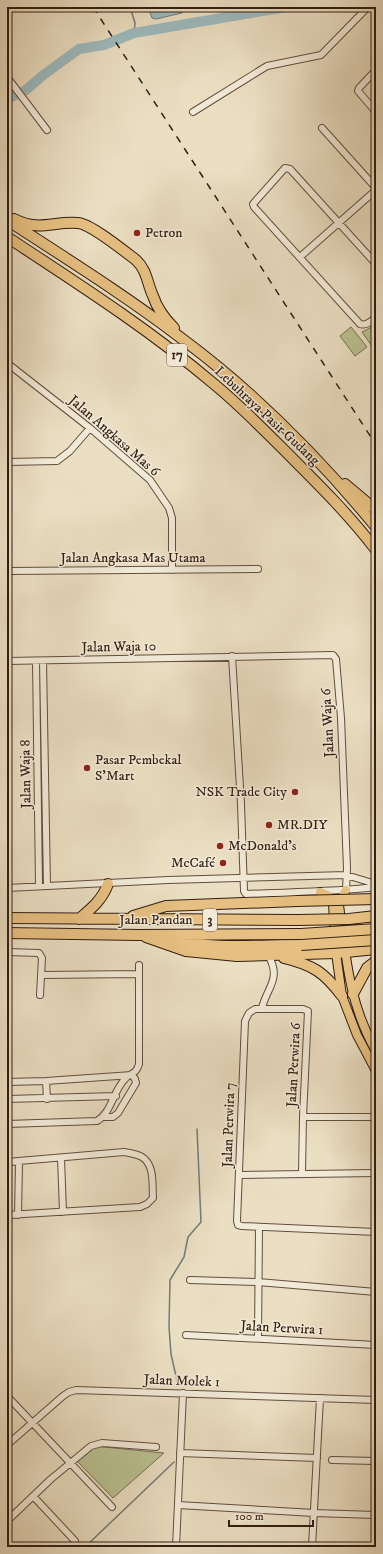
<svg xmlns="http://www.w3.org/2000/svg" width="383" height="1554" viewBox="0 0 383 1554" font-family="'IM FELL DW Pica',serif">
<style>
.green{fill:#bac192;stroke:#766f51}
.water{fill:#9dbabe;stroke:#737b78}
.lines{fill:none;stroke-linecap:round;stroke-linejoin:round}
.stream{stroke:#737b78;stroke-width:1.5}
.river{stroke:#9dbabe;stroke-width:10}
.minor-casing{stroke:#614e3d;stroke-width:8}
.major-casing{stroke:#331d10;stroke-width:10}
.highway-casing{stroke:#331d10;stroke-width:12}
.minor{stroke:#f2ead8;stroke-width:6}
.major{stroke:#e6c082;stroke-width:8}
.highway{stroke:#e6c082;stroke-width:10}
.rail{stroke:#331d10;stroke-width:1.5;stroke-dasharray:7 7;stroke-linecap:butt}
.highway-bridge-casing{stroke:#331d10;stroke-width:12;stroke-linecap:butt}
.highway-bridge{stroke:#e6c082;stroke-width:10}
.poi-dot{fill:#8f2418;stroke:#f2ead8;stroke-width:1.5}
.labels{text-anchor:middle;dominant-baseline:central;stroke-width:3;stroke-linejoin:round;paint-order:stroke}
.shield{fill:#f2ead8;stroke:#6c5a4c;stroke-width:1}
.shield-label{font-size:13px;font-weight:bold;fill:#331d10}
.poi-label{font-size:14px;fill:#331d10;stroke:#f2ead8;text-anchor:start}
.street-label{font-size:14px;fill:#331d10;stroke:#f2ead8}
</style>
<rect width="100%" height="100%" fill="#ebdfc3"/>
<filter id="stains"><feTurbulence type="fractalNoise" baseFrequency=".005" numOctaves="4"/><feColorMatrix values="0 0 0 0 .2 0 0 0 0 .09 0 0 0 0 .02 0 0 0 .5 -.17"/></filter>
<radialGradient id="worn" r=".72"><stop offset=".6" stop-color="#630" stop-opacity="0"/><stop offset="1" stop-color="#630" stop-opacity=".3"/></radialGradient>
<path class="green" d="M376 325V352L362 332Z
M351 327 367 347 355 356 340 336Z
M94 1446 164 1453 113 1498 77 1461Z"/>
<path class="water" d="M148 7H185V8L182 13 156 19 152 18Z"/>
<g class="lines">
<path class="stream" d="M130 7 135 23 134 33
M178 1385 171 1354 169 1327 170 1280 184 1257 188 1237 201 1222 197 1129
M85 1547 174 1462"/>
<path class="river" d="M7 99 26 90 42 76 79 49 104 45 134 33 286 7"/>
<defs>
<path id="minor" d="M376 70 359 88 358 91 376 112
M7 77 47 130
M193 112 267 66 321 55 368 7
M322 128 376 188
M300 257 376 190
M376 264 290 169 285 168 253 204 254 207 360 324C367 326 371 321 376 317
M7 363 90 428 150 480 169 508 172 518V570
M7 462 57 461 70 451 90 428
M7 571 258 569
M232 656 241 804 244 891 246 894C290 892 333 892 376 887
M7 661 333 655 336 659 341 718 347 868 346 890
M36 661 39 886
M43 661 47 886
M7 888 168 880 346 875 376 884
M7 952 39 953 42 958 40 995
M41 975 139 974
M262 1008C267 987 282 979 268 955
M46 1081 47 1099
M7 1082 46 1081 132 1075 135 1079 136 1083 118 1113 113 1117H104
M7 1099 116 1096
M303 1117H376
M7 1124 97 1121C112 1112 113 1091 125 1079 131 1072 136 1075 139 1064V965
M61 1158 63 1212
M7 1162 124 1152C129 1153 137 1154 142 1157 155 1165 152 1185 153 1198L147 1204 140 1207 7 1215
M302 1173 303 1117 308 1011 303 1009H255L249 1013 245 1021 237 1221 238 1225 242 1226 376 1232
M240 1175 376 1173
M18 1215 19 1162
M190 1280 258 1282 376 1292
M186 1335 376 1345
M258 1338 259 1227
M7 1396 112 1507
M7 1445 63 1396 69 1392 76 1390 376 1400
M180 1453 317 1458
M332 1460 376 1461
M33 1496 75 1541
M178 1505 314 1513 376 1515
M7 1521 51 1479 91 1446 102 1443 156 1447
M7 1545 8 1547
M176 1547 183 1393
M312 1547 320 1398"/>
<path id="major" d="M346 890 340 901 339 905C346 957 349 1004 376 1051
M320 892 329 896 333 904 336 953 342 996 357 1035 376 1071"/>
<path id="highway" d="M14 219C40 232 52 221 78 223 91 224 124 251 136 260 147 270 147 283 153 296 157 308 165 319 174 328
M7 220C67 259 128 297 185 341 256 394 320 459 376 527
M7 237C77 283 149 329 214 384 242 407 267 433 293 459 322 488 351 517 376 550
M345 484 376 510
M133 916 166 906 297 901
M7 918 298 920
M79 919C92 908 102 900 108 884
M7 933 139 935 301 934
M146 937 186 951 237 956 336 953 376 949
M172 941C213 949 259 945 301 945
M284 958C313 965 324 972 342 996
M353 994 367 968 376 961"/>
</defs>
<use href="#minor" class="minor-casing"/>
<use href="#major" class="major-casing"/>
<use href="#highway" class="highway-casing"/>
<use href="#minor" class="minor"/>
<use href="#major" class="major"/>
<use href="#highway" class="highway"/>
<path class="rail" d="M93 7 376 445"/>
<defs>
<path id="highway-bridge" d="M297 901 376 899
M298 920 349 919 376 916
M301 934 376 929
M301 945 376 940"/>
</defs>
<use href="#highway-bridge" class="highway-bridge-casing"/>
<use href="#highway-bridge" class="highway-bridge"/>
</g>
<g class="poi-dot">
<circle cx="137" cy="233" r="4"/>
<circle cx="87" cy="768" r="4"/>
<circle cx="295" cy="792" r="4"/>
<circle cx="269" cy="825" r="4"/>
<circle cx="220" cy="846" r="4"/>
<circle cx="223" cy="863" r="4"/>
</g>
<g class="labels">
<g class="shield">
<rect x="167" y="344" width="20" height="22" rx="3"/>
<rect x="203" y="909" width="14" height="22" rx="3"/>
</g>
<g class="shield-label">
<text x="177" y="355">17</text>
<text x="210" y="920">3</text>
</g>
<g class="poi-label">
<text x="145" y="233">Petron</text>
<text x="95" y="760">Pasar Pembekal<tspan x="95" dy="16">S'Mart</tspan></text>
<text x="287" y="792" text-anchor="end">NSK Trade City</text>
<text x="277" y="825">MR.DIY</text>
<text x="228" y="846">McDonald's</text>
<text x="215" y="863" text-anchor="end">McCafé</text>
</g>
<g class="street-label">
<text transform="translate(267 416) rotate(43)">Lebuhraya Pasir Gudang</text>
<text transform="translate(114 436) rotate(41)">Jalan Angkasa Mas 6</text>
<text x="133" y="558">Jalan Angkasa Mas Utama</text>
<text transform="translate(119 647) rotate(-1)">Jalan Waja 10</text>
<text transform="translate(328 723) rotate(-93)">Jalan Waja 6</text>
<text transform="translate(26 774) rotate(-91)">Jalan Waja 8</text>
<text x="156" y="920">Jalan Pandan</text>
<text transform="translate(294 1065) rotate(-87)">Jalan Perwira 6</text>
<text transform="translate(229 1125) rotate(-88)">Jalan Perwira 7</text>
<text transform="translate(282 1328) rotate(3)">Jalan Perwira 1</text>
<text transform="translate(182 1381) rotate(2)">Jalan Molek 1</text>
</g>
</g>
<rect width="383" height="1554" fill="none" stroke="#ebdfc3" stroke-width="24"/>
<rect x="8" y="8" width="367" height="1538" fill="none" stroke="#331d10" stroke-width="2"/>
<rect x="12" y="12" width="359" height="1530" fill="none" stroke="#331d10"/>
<path d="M229 1520v6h84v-6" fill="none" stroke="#331d10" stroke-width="2"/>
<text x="235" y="1520" font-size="12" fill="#331d10" stroke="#f2ead8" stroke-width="3" paint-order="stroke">100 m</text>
<rect width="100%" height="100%" filter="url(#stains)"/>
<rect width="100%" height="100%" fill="url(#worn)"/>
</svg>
